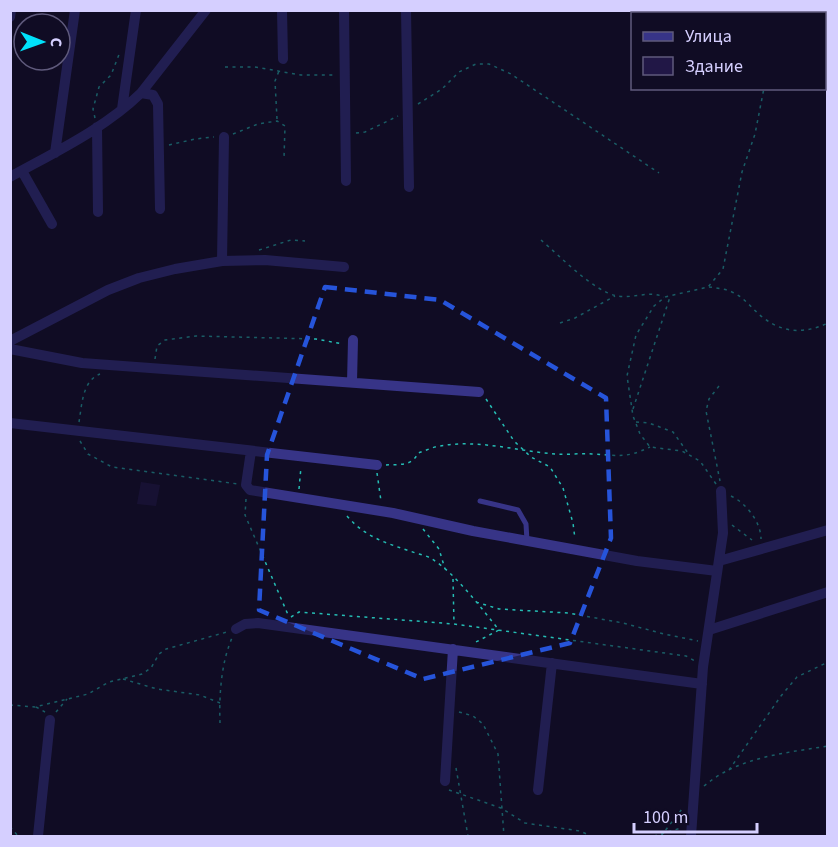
<svg xmlns="http://www.w3.org/2000/svg" width="838" height="847" viewBox="0 0 838 847" font-family="'Source Sans 3',sans-serif">
<style>
.building{fill:#211746}
.lines{fill:none;stroke-linecap:round;stroke-linejoin:round}
.path{stroke:#25bdb4;stroke-width:1.5;stroke-dasharray:3 4.5;stroke-linecap:butt}
.lane{stroke:#373487;stroke-width:5}
.street{stroke:#373487;stroke-width:10}
.marked{fill:none;stroke:#2654da;stroke-width:4.5;stroke-dasharray:12 8;stroke-linejoin:round}
</style>
<rect width="100%" height="100%" fill="#100c24"/>
<path class="building" d="M141 482 160 485 156 506 137 504Z"/>
<g class="lines">
<path class="path" d="M753 10 754 14
M225 67H255L301 75H335
M418 104 442 89 459 72 476 64H489L511 74 659 173
M95 118 93 109 99 87 111 75 120 52
M277 119 275 81 279 71
M356 133 365 132 398 116
M233 134 258 124 277 121 285 126 284 158
M169 145 195 139 214 137
M541 240C561 257 593 291 617 296 633 299 649 290 664 297
M259 250 291 240 305 241
M709 287C717 288 726 289 732 292 746 298 753 311 765 319 785 334 807 333 828 323
M560 323 575 318 615 296
M155 359 157 346 165 340 196 336 316 339 343 344
M719 386 709 399 706 411 720 481
M486 399 514 441 531 457 550 467 563 488 573 523 575 539
M633 409 670 297
M79 422C82 405 82 381 100 374
M636 422 649 423 673 432 688 453
M80 441 88 454 112 467 238 484
M386 465C398 464 412 467 418 453 425 451 432 447 440 446 478 439 517 451 555 454 567 455 580 453 592 454 619 455 625 459 650 447
M377 473 381 501
M716 484 700 461 682 451 650 447 640 434 633 416 627 376 636 335 654 306 665 297 708 287 723 269 742 172 755 134 764 88
M299 489 301 467
M731 496C746 503 761 522 761 539
M246 499 245 515 289 617
M347 516C364 536 385 543 410 551 417 554 426 555 432 559 455 573 482 609 499 630L474 643
M732 525 752 540
M423 529 439 549 445 569
M453 579 454 624
M476 602 499 609 568 613 623 623 664 634 698 641
M291 617 299 612 454 624 686 656 695 661
M123 679 157 689 200 695 220 703
M10 705 35 707 88 694 109 682 142 674 151 668 159 654 166 649 227 632
M36 707 45 712
M56 712 67 699
M459 712 473 716 483 724 498 754 504 836
M220 723C219 696 221 663 232 638
M456 768 468 836
M729 770 781 696 797 677 828 662
M704 786C738 757 785 753 828 746
M449 790 501 808 525 823 580 831 591 836
M10 827 18 836
M654 836 681 828
M661 836 682 809"/>
<path class="lane" d="M480 501 518 510 526 524 527 541"/>
<path class="street" d="M282 10 283 59
M344 10 346 181
M406 10 409 187
M10 17 11 10
M141 93 153 95 158 104 160 209
M122 109 136 10
M97 127 98 212
M55 153 75 10
M22 171 52 224
M10 177C55 152 104 129 141 93L206 10
M222 261 224 137
M10 341 108 290 139 278 175 269 222 261 265 260 344 267
M10 349 82 363 479 392
M352 382 353 340
M10 423 377 465
M251 451 246 485 250 490 393 513 473 531 637 561 717 571
M719 561 828 530
M236 629 245 624 258 623 702 684
M709 630 828 592
M445 781 453 649
M538 790 552 663
M38 836 50 720
M691 836 703 667 723 533 721 491"/>
</g>
<path d="M0 0H838V847H0ZM325 287 440 300 606 398 611 538 570 643 423 679 259 610 267 455Z" fill="#100c24" fill-opacity=".55" fill-rule="evenodd"/>
<path class="marked" d="M325 287 440 300 606 398 611 538 570 643 423 679 259 610 267 455Z"/>
<rect width="838" height="847" fill="none" stroke="#d5cfff" stroke-width="24"/>
<rect x="631" y="12" width="195" height="78" fill="#100c24" stroke="#5f5a7c" stroke-width="1.5"/>
<rect x="643" y="32" width="30" height="9" fill="#373487" stroke="#5f5a7c" stroke-width="1.5"/>
<text x="685" y="42" font-size="18" fill="#d5cfff">Улица</text>
<rect x="643" y="57" width="30" height="18" fill="#211746" stroke="#5f5a7c" stroke-width="1.5"/>
<text x="685" y="72" font-size="18" fill="#d5cfff">Здание</text>
<g transform="translate(42 42) rotate(91)"><circle r="28" fill="#100c24" stroke="#5f5a7c" stroke-width="1.5"/>
<path d="M0-4.5L10 22L0 15L-10 22Z" fill="#00e1fa"/>
<text y="-9" font-size="16" font-weight="bold" text-anchor="middle" fill="#d5cfff">С</text>
</g>
<path d="M634 823v9h123v-9" fill="none" stroke="#d5cfff" stroke-width="3"/>
<text x="643" y="823" font-size="18" fill="#d5cfff" stroke="#100c24" stroke-width="4.5" paint-order="stroke">100 m</text>
</svg>
